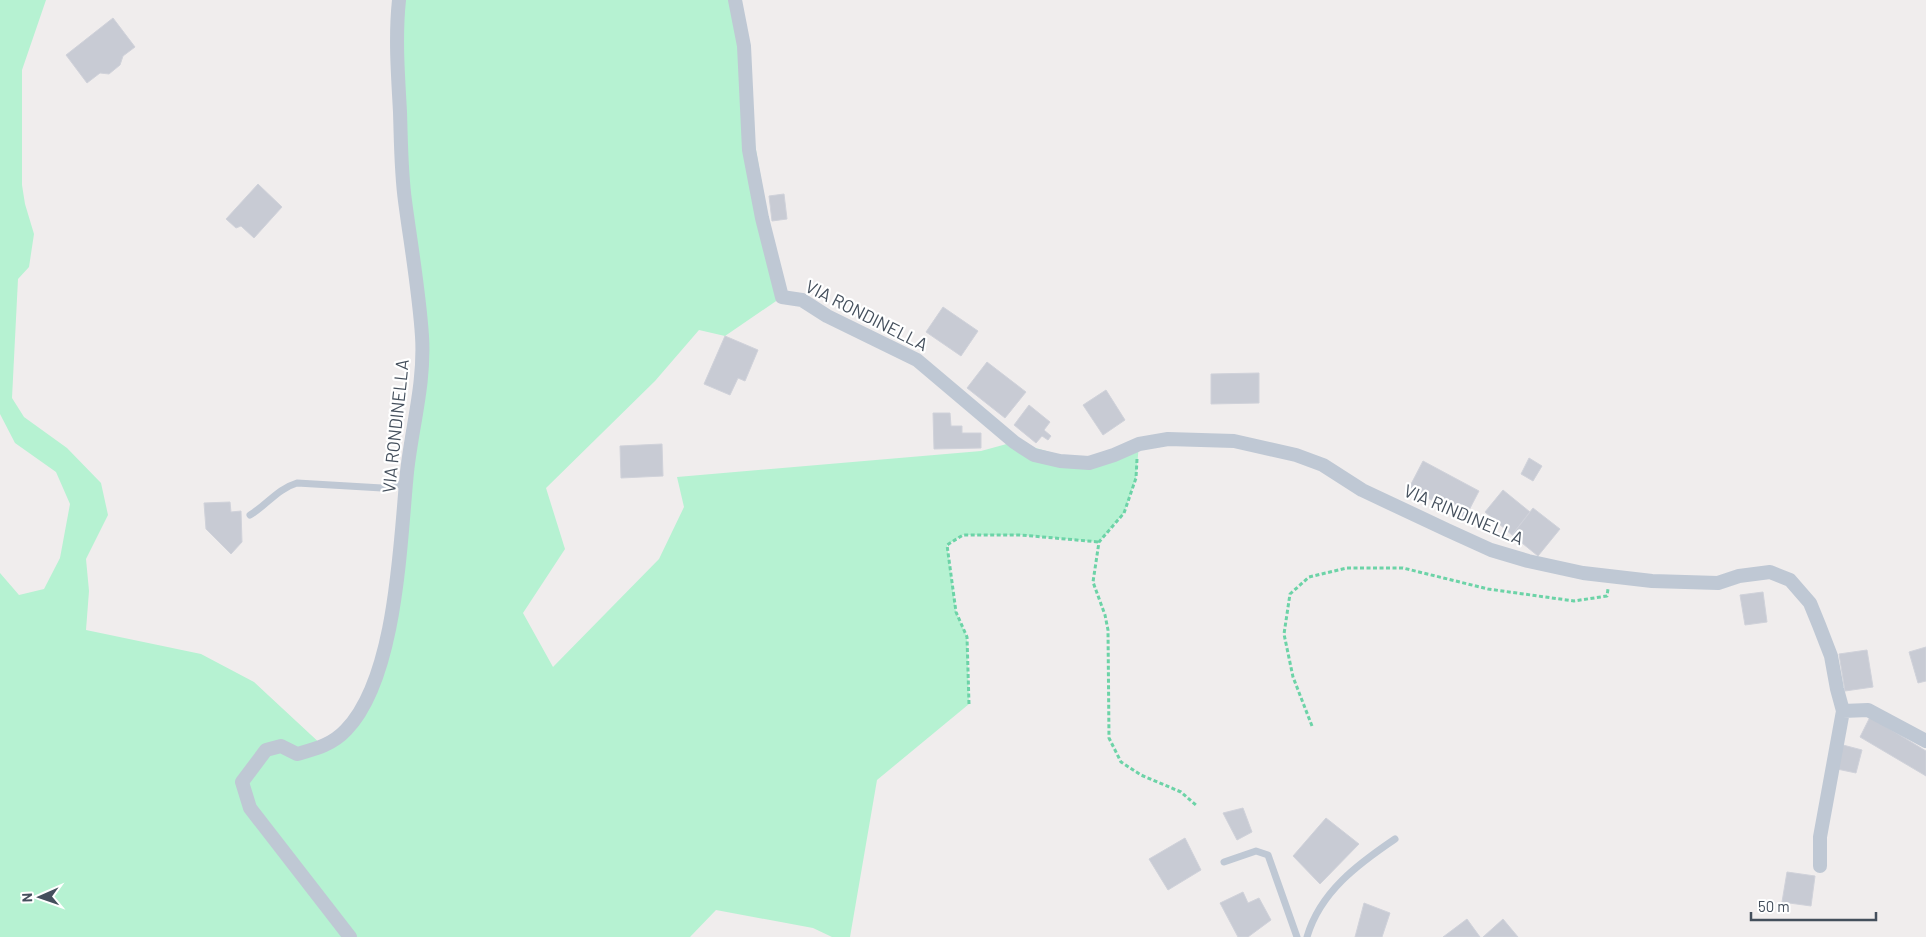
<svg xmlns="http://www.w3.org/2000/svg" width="1926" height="937" viewBox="0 0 1926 937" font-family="Barlow,sans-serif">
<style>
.green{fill:#b6f2d2}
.building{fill:#c8cbd4;stroke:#d0d2da}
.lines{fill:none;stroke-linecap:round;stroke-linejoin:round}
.path{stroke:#6cd3a7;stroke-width:3;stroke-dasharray:4 2.5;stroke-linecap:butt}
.lane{stroke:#bfc8d4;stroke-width:7}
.street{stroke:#bfc8d4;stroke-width:14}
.labels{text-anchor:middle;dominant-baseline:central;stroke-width:4.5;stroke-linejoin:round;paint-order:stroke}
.street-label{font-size:18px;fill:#444f5c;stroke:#fff}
</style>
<rect width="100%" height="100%" fill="#f0eded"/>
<path class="green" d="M0 0H46L22 70V185L25 204 34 234 29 267 18 279 12 398 24 417 67 448 101 483 108 515 86 559 89 591 86 630 201 654 254 682 324 747 346 730 380 665 421 387 409 219 399 0H735L745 88 782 297 725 336 699 330 655 381 546 488 565 549 523 613 553 667 659 559 684 507 677 477 981 451 1014 442 1089 463 1139 444 1136 478 1124 513 1099 542 1021 535H963L947 545 956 612 967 637 969 704 877 780 850 937H832L813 928 716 910 690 937H0V573L19 595 44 589 60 558 70 504 56 472 15 443 0 414Z"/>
<path class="building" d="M113 18 135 47 123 56 120 65 109 74 100 73 87 83 66 55Z
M258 184 282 207 254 238 241 226 236 228 226 219Z
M784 194 787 219 772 221 769 196Z
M943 307 978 331 961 356 926 332Z
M725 336 758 350 745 381 738 378 730 395 704 384Z
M987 362 1026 392 1005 418 967 388Z
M1259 373V403L1211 404V374Z
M1106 390 1125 420 1103 435 1083 405Z
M1029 405 1050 422 1044 430 1051 436 1048 440 1042 436 1036 443 1014 425Z
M933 413H950L951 426H962V433H981V448L934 449Z
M662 444 663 476 621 478 620 446Z
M1529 458 1542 466 1533 481 1521 474Z
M1423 461 1479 491 1465 518 1409 488Z
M1503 490 1530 512 1512 535 1485 512Z
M230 502 231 512 241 511 242 542 231 554 206 529 204 503Z
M1533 508 1560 529 1538 556 1512 535Z
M1763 592 1767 622 1745 625 1740 595Z
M1926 647V681L1918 683 1909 652Z
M1867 650 1873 687 1845 691 1839 654Z
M1870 717 1926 751V776L1860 737Z
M1843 745 1862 750 1856 773 1837 769Z
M1243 808 1252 832 1237 840 1223 813Z
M1326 818 1359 844 1320 884 1293 856Z
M1185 838 1201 870 1168 890 1149 859Z
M1787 872 1815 876 1811 906 1782 902Z
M1243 892 1248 903 1259 898 1271 920 1248 937H1238L1220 903Z
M1364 903 1390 913 1382 937H1355Z
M1467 919 1480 937H1443Z
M1503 919 1518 937H1483Z"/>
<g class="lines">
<path class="path" d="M1137 459 1136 478 1124 513 1099 542 1093 582 1105 615 1108 630 1109 738 1121 762 1141 775 1181 792 1197 806
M969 704 967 637 956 612 947 545 963 535H1021L1099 542
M1312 726 1293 677 1284 634 1290 594 1309 577 1347 568H1403L1488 589 1574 601 1607 596 1608 589"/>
<path class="lane" d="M250 515C267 505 277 489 297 483L382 488 406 483
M1224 862 1256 851 1268 855 1297 937
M1307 937C1320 892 1358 864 1395 839"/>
<path class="street" d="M735 0 744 46 749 150 762 218 782 297 802 300 827 316 917 360 1014 442 1034 455 1060 461 1089 463 1114 455 1139 444 1168 439 1234 441 1296 455 1323 465 1362 490 1447 530 1491 550 1528 561 1583 573 1652 581 1718 583 1739 576 1770 572 1790 580 1810 603 1819 625 1831 656 1837 689 1843 711
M1820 866V837L1843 711 1868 710 1926 741
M350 937 250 808 242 782 266 750 281 746 297 754C315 749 332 745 346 730 397 677 400 542 407 472 412 426 425 383 422 336 419 291 411 246 405 201 401 172 401 142 400 112 398 75 395 38 399 0"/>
</g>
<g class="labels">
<g class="street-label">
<text transform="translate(867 315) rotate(27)">VIA RONDINELLA</text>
<text transform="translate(395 426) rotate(-84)">VIA RONDINELLA</text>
<text transform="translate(1464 514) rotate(23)">VIA RINDINELLA</text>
</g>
</g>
<g transform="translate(40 897) rotate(268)" stroke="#ffffff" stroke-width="4" paint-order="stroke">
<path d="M0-4L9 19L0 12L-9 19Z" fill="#444f5c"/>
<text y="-8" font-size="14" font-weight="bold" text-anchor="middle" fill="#444f5c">N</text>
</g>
<path d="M1751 912v8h125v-8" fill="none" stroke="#444f5c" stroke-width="2.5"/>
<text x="1758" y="912" font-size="15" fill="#444f5c" stroke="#ffffff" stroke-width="4" paint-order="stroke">50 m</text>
</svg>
